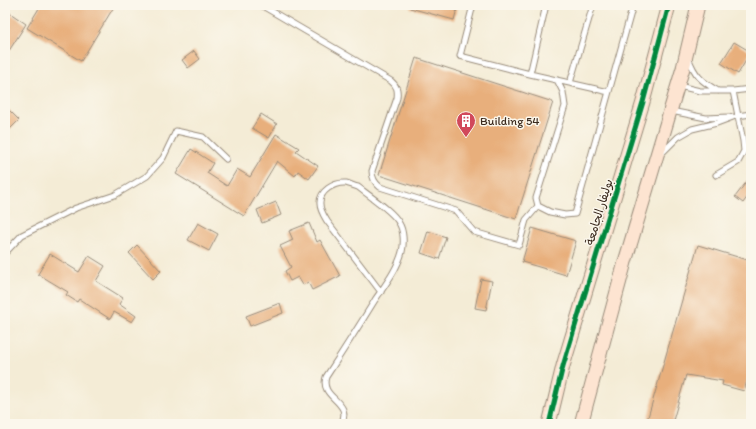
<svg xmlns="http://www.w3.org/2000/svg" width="756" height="429" viewBox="0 0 756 429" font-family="Itim,'Playpen Sans Arabic',sans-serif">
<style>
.building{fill:#e8af7b}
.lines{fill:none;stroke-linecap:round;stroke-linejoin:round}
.lane-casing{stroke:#988b7a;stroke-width:7}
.secondary-casing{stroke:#988b7a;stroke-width:15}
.lane{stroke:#fff;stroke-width:5}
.secondary{stroke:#fde4d1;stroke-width:13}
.cycleway-casing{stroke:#fbf7ec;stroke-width:8}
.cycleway{stroke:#00873e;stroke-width:5}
.labels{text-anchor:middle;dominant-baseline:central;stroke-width:3;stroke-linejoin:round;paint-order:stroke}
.poi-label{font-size:12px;fill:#3b2a1e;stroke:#fbf7ec;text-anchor:start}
.street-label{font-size:12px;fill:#3b2a1e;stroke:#fbf7ec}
</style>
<rect width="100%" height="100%" fill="#fbf7ec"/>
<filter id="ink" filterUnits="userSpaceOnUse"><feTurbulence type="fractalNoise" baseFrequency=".025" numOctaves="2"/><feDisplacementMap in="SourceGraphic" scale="8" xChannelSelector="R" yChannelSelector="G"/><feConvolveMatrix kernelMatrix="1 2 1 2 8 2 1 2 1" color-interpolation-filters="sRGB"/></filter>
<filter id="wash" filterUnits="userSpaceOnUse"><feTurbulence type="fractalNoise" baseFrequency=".012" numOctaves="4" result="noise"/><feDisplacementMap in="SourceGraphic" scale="16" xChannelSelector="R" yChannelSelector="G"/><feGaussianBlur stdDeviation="0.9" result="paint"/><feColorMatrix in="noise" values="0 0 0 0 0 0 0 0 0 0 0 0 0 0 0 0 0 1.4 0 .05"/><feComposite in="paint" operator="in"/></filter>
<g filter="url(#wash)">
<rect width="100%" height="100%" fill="#f4ecd6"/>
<g id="blocks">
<path class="building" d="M41 5H115L81 61 27 28Z
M410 5H458L454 20 410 8Z
M10 13 26 24 5 57V21Z
M734 42 751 52 738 74 721 63Z
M194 51 200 59 188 68 182 60Z
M416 58 553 102 516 219 379 175Z
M5 106 19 120 5 134Z
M261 114 277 124 269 138 252 128Z
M276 134 299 148 296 151 318 166 309 179 298 171 295 176 277 161 244 216 176 174 191 149 213 163 207 173 227 186 237 169 250 177Z
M751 176V192L743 203 735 197Z
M276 202 281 215 262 223 257 210Z
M198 223 218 234 209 251 188 240Z
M309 223 317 242 320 240 340 276 312 290 308 282 303 285 298 277 290 281 285 271 291 267 280 246 293 240 289 231Z
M532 228 576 241 566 275 522 262Z
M428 231 446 237 439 259 421 253Z
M137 245 161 271 153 279 129 253Z
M698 245 751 261V367L744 391 722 385 723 381 686 375 672 424H646Z
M50 254 79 272 89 256 105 266 96 281 123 298 119 304 136 316 132 322 114 312 110 319 79 299 77 302 66 295 68 292 38 274Z
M481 279 492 281 486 310 475 308Z
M280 303 283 313 250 326 246 316Z"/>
</g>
</g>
<g filter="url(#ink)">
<use href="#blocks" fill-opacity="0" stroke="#988b7a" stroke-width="1"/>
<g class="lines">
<defs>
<path id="lane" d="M261 5 391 81C397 86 398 90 397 98L372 171C372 178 375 183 380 187L456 211 474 232 519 245 526 220 538 206
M473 5 460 56 530 74
M546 5 530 74 609 92
M688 57C695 76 701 81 718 91
M557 80 563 92 565 106 536 198 538 206 550 212 565 215 575 214 633 5
M570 83 593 5
M679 86 700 91H733L751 89
M671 111 706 118 729 117
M737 116 751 114
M662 153 678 137 692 129 717 123 733 117
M716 175 738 162 744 151 743 141 733 91
M5 253 22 235 76 208 115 195 147 176 163 158 176 131 203 137 226 159
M341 424C354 401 319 399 326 377 343 351 359 326 375 300 385 285 397 270 402 252 404 244 404 231 399 223 394 212 368 195 358 187 354 186 350 184 346 183 334 182 319 191 320 204 320 210 324 216 327 221L381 292"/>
<path id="secondary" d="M549 424 563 366 643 102 669 5
M581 424 625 262 683 68 698 5"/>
</defs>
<use href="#lane" class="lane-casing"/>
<use href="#secondary" class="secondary-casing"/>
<use href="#lane" class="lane"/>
<use href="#secondary" class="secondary"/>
<defs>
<path id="cycleway" d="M549 424 563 366 643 102 669 5"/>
</defs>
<use href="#cycleway" class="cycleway-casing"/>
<use href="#cycleway" class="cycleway"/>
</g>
</g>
<defs>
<symbol id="building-pin" viewBox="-11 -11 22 30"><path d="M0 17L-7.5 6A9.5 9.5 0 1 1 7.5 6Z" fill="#d1495b" stroke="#fbf7ec"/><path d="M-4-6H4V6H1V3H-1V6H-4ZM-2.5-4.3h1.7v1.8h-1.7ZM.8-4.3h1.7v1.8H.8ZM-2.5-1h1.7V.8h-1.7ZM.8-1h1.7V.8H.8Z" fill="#fff"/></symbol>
</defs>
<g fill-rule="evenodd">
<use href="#building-pin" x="455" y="110" width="22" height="30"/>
</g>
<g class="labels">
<g class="poi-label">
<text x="480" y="121">Building 54</text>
</g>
<g class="street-label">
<text transform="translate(599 212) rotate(-73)">بوليفار الجامعة</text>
</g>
</g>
<rect width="756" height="429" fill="none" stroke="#fbf7ec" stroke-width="20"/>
</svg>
